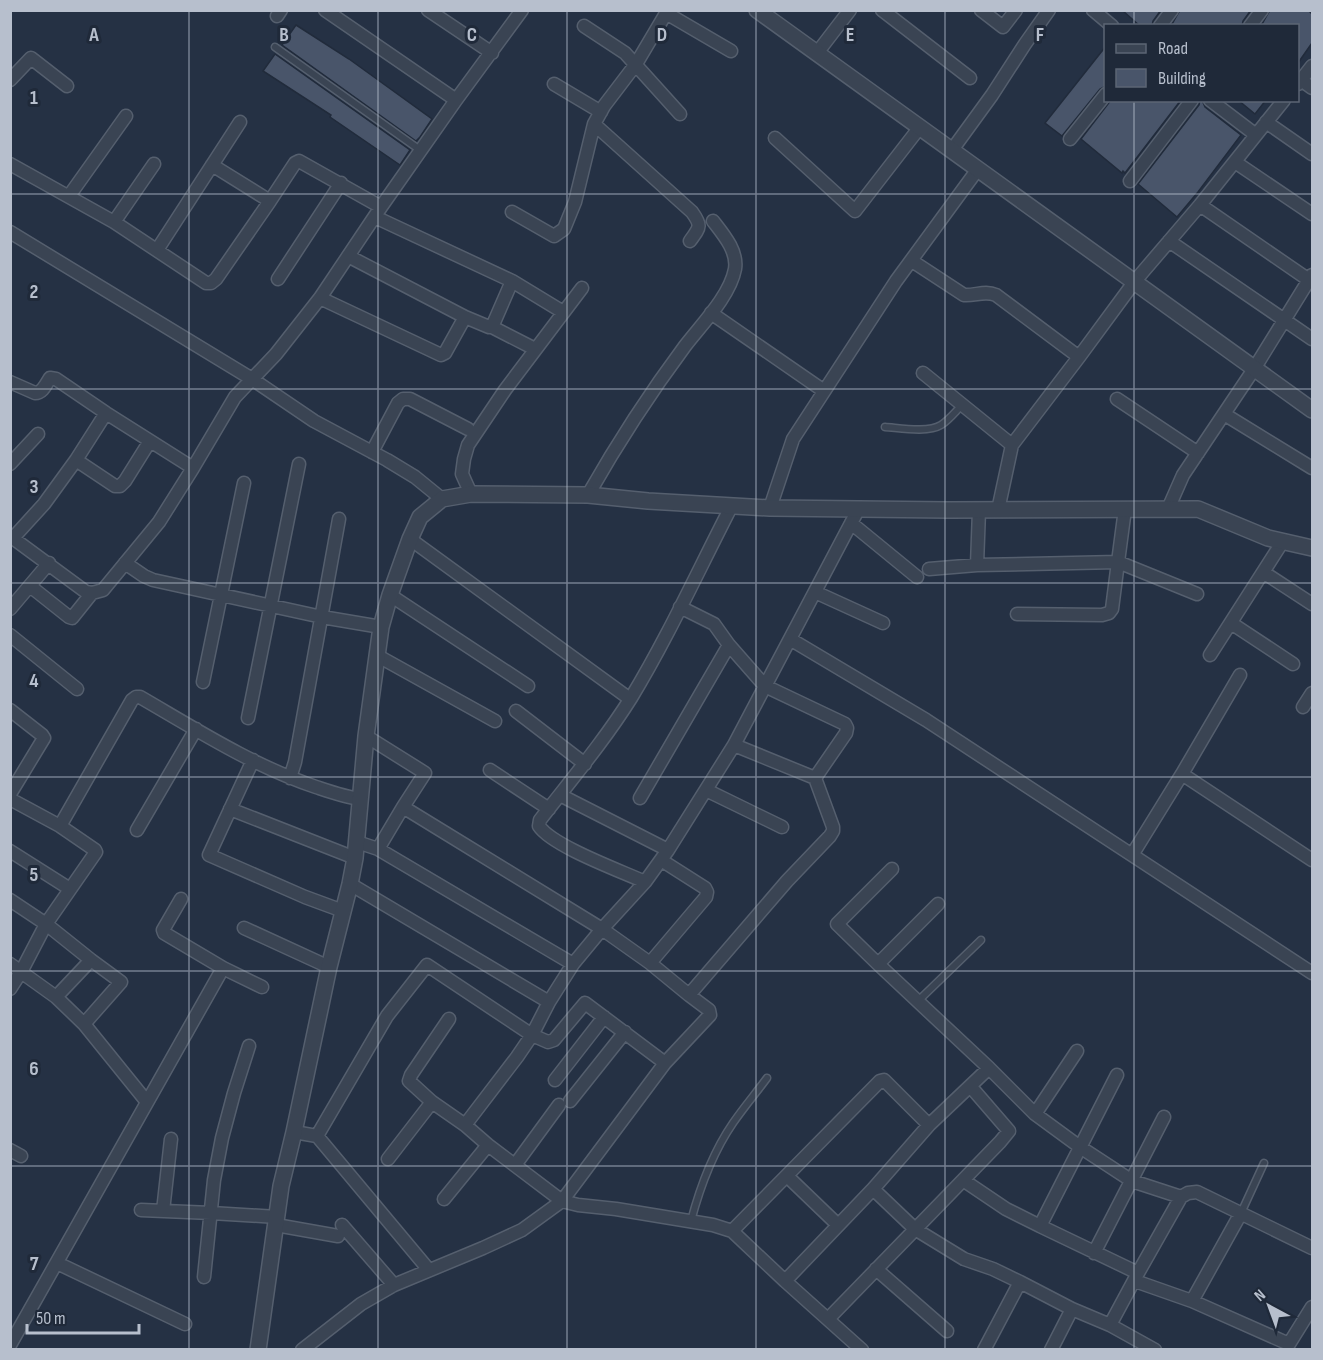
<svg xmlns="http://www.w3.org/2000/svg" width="1323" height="1360" viewBox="0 0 1323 1360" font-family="'Sofia Sans Condensed',sans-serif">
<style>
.building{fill:#49556a;stroke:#212b3b;stroke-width:1.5}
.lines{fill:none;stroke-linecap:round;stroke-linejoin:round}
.service-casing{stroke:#555f6e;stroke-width:9}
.minor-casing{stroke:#555f6e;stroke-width:15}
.tertiary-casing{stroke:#555f6e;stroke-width:18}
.service{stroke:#3a4453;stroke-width:6}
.minor{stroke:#3a4453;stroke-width:12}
.tertiary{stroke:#3a4453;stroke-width:15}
.grid{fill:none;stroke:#b7bfcd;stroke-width:1.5;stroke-opacity:0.55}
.grid-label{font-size:20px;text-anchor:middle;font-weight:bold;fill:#b7bfcd;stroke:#1f2939;stroke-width:6;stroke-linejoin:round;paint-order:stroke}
</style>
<rect width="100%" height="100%" fill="#253144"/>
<path class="building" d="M1122 10H1161L1153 21 1152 26H1140Z
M1180 10H1251L1243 21 1242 26H1171Z
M1270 10H1308L1312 14V43L1298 63V26H1261Z
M296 25 349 59 432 119 420 137 416 141 282 45Z
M1106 46V86L1100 89 1062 136 1045 123Z
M275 54 410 150 400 165 330 117 331 115 263 71Z
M1111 100H1181L1125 173 1123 171 1122 173 1081 139Z
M1200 100H1202L1205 107 1241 135 1198 192 1177 217 1138 184 1199 105Z
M1238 100H1266L1255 114Z"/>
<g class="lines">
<defs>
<path id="service" d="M275 47 420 150
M885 427C900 428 928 433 941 425 949 420 955 412 962 405
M918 1001 981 940
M1241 1213 1264 1163
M691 1221C700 1187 713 1152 733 1123 744 1107 756 1093 767 1078"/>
<path id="minor" d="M325 10 456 100
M428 10 492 53
M882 10 970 78
M981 10 1003 27 1016 10
M1093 10 1112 26
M666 13 731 51
M277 16 281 10
M584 26 625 53 680 114
M1160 26 1172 10
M1250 26 1262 10
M817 53 850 10
M10 80 31 58 67 86
M1301 80 1312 88
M554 84 601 112
M1298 84 1312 66
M1210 100 1256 135
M1266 122 1312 154
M594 124 692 212C702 226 700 227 690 241
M775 138 855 211 920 127
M1070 139 1106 94
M952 150 992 95 1025 44 1049 10
M1235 162 1312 214
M10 164 114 222 206 283H211L216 279 270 201
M212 165 270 201 295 163 299 161 381 207
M1130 181 1192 100
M69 196 126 116
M1200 205 1309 280
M512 212 554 236 564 229 575 202 594 124 604 106 636 64 668 10
M375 217 512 281 563 312
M114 222 154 164
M10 232 252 379 314 421 387 460 415 477 442 499
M1169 241 1312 339
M157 250 240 122
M348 256 465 317
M912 261 964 295C975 296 985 290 996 295L1079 357
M278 279 341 183
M320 298 441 355 445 353 465 317 489 327H492L512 281
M711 313 824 391
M492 327 535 349
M923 373 1012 445
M10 382 35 393C43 393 46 384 50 378L56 379 106 413 193 468
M1117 399 1198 453
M1224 414 1312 468
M372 452 398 403 403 399H410L468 429
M76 460 115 486H120L125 481 150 441
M10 464 38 434
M471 494 462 474 464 459 468 445 505 390 582 288
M588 495C617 444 650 393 685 346 701 325 730 296 735 269 738 251 723 234 713 221
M731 507C698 571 668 637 631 698 604 741 571 780 540 820L539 826C552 846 621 871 645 882L668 850 734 745 858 510
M770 508 793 439 896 281 978 169
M1168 509 1183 475 1254 369 1312 275
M998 510 1012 445 1079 357 1135 281 1200 205 1284 100
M851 523 917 577
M10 536 86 592 92 593 103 590 159 522 193 468 235 397 276 354 320 298 381 207 456 100 522 10
M13 538 44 504 76 460 106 413
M410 539 630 699
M125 563 144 576 153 580 322 617 381 627
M977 565 979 510
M929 569 977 565 1118 562 1125 509
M1263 572 1312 604
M30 586 69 617 72 618 92 593
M815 592 883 623
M390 595 528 686
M10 609 49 563
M1017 614 1102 615 1109 613 1112 609 1118 562 1197 594
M1231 623 1293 664
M10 635 77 689
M790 639 926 720 1132 855
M1210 655 1283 541
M378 656 495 721
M203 682 244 483
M1303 707 1312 693
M10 710 42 735 44 738 10 794
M516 711 585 764
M248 718 299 464
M366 736 425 773 403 807
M734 745 815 778
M253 760 209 855 305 897 343 911
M490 770 549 809
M1182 774 1240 675
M290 778 295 762 339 519
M706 790 782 827
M560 795 668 850
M640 798 729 645
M10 799 60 826
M230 809 355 858
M137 830 196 729
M357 842 378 849 573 964
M378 849 403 807 602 929 573 964 549 1002
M10 851 70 889
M1312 860 1182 774 1132 855 1312 973
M892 869 837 924 878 964 989 1068
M645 882 602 929 650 963 689 995 787 881 830 836 833 831V827L815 778 846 733 847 728 845 724 765 686 729 645 714 624 680 607
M350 884 549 1002 532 1035 427 965 387 1016 317 1136 429 1270
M181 899 163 930 164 933 223 968
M10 900 46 924 91 960 121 982 84 1024
M244 928 329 967
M650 963 706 897 707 892 705 888 661 860
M10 964 56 997 84 1024 147 1102
M878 964 938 904
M10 989 21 972 46 924 96 852 95 850 60 826 132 700 136 697H140C197 730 253 766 316 787 331 792 345 797 360 799
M56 997 91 960
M449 1019 411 1075 409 1081 432 1102 465 1125 488 1145 562 1201 665 1063 710 1015 709 1010 689 995
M1117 1075 1040 1226 1138 1273
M555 1080 604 1017
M570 1101 625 1032
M1035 1114 1077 1051
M465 1125 517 1057 532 1035 548 1042 554 1040 585 1003 665 1063
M294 1132 317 1136
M10 1150 21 1156
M388 1159 432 1102
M515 1165 559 1105
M787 1176 838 1225
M963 1180 1006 1209 1040 1226
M873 1189 915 1229 964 1259 993 1269 1020 1282
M444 1199 488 1145
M141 1210 211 1213 277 1217
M163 1211 171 1139
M276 1225 338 1236
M342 1225 394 1285
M732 1231 880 1081 884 1080 929 1125
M1094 1253 1164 1117
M57 1263 185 1324
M876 1269 947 1331
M204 1277 214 1180 222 1138 234 1093 249 1046
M785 1281 873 1189 929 1125 989 1068 1035 1114 1080 1147 1132 1181 1181 1197
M1135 1281 1192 1301 1289 1344 1312 1307
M1192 1301 1241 1213
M828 1319 1000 1142 1009 1131 971 1087
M10 1345 223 968 262 987
M302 1350 361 1304 394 1285 483 1248 522 1230 562 1201 578 1205 616 1209 713 1225 732 1231 785 1281 862 1350
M984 1350 1020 1282 1072 1309 1110 1325
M1051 1350 1072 1309
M1155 1350 1110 1325 1138 1273 1181 1197 1188 1193 1197 1192 1312 1248"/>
<path id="tertiary" d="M757 10 1312 410
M258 1350 281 1186 294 1132 329 967 350 884 355 858 366 736 381 627 390 595 410 539 420 517 442 499 471 494 588 495 648 501 770 508 948 510 1198 509 1268 538 1312 548"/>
</defs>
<use href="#service" class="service-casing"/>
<use href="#minor" class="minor-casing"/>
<use href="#tertiary" class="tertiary-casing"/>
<use href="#service" class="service"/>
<use href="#minor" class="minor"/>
<use href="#tertiary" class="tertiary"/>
</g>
<path class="grid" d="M189 10V1350M378 10V1350M567 10V1350M756 10V1350M945 10V1350M1134 10V26M1134 100V1350M10 194H1312M10 389H1312M10 583H1312M10 777H1312M10 971H1312M10 1166H1312"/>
<g class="grid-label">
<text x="94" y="41">A</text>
<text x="284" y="41">B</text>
<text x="472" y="41">C</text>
<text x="662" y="41">D</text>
<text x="850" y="41">E</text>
<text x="1040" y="41">F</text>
<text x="34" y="104">1</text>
<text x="34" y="298">2</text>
<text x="34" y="493">3</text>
<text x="34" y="687">4</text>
<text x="34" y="881">5</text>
<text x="34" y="1075">6</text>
<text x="34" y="1270">7</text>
</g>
<rect width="1323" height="1360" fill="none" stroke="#b7bfcd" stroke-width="24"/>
<rect x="1104" y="24" width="195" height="78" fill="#1f2939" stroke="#5c6574" stroke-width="1.5"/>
<rect x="1116" y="44" width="30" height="9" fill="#3a4453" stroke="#5c6574" stroke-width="1.5"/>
<text x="1158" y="54" font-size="18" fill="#b7bfcd">Road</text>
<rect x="1116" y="69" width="30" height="18" fill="#49556a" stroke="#5c6574" stroke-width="1.5"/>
<text x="1158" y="84" font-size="18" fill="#b7bfcd">Building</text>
<g transform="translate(1269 1306) rotate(319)" stroke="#1f2939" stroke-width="4.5" paint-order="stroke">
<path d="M0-4.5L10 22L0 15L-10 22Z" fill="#b7bfcd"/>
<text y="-9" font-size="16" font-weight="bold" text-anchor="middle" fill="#b7bfcd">N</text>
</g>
<path d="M27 1324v9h112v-9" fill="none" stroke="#b7bfcd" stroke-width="3"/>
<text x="36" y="1324" font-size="18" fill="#b7bfcd" stroke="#1f2939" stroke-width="4.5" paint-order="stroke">50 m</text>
</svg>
